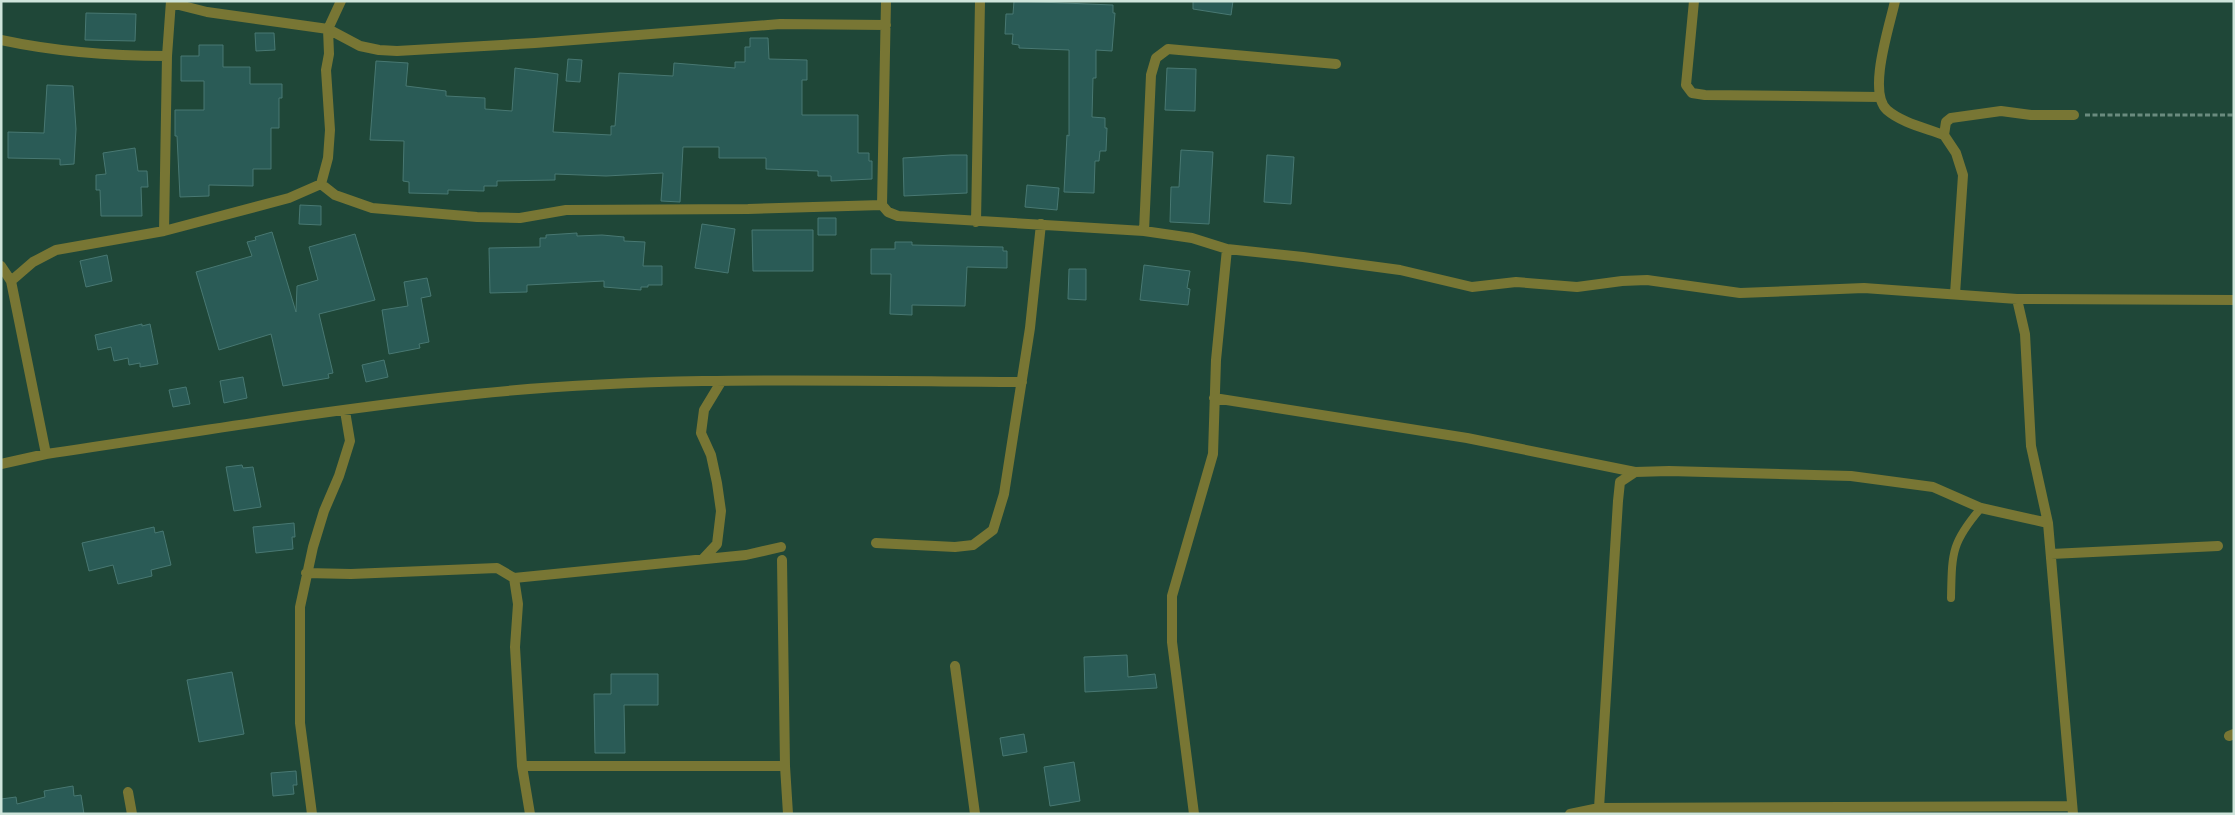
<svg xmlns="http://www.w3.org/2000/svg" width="2235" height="815" viewBox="0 0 2235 815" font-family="'Archivo Narrow',sans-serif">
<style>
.building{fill:#2a5b56;stroke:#487872}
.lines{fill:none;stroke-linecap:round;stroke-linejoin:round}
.path{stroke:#6a8b7e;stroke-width:3;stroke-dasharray:5 2.5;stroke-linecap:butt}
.service{stroke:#787634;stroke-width:8}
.minor{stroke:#787634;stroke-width:10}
</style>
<rect width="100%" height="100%" fill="#1f4738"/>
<path class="building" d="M1014 1 1113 5V13H1115L1112 51 1096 50V78H1093L1092 117 1105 118V128H1107L1106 151H1100L1099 161H1095L1094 193 1064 192 1067 135 1069 136V50L1019 48V45L1012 44 1013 34H1005L1006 14H1013Z
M1193 1H1233L1231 15 1193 9Z
M86 13 136 14 135 41 85 40Z
M255 33H274L275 50 256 51Z
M750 38H768L769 59 807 60V80H802V115H858V153H869V161H872V179L831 181V176H818V171L766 169V158H719V147H683L680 202 661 201 663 173 606 176 555 174V180L497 181V186H484V191L448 190V194L409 193V182L403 181 404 141 370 140 376 61 408 63 406 86 446 91V96L485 98V109L512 111 515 68 558 74 553 132 611 135V126H615L619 73 673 76 674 63 735 68V62H745V47H750Z
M199 45H223V67H250V84H282V98H279V128H271V169H253V186L209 185V196L180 197 177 136H175V110H204V81H181V56H199Z
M568 59 582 60 580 82 566 81Z
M1167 68 1196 69 1195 111 1165 110Z
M47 85 73 86 76 129 74 164 60 165V159L8 158V132L44 133Z
M135 148 138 171H147L148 187H141L142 216H101L100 190H96V175L106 174 103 153Z
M1181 150 1213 152 1209 224 1170 222 1171 187H1179Z
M951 155H967V193L904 196 903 158Z
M1267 155 1294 157 1291 204 1264 202Z
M1027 185 1059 188 1057 210 1025 207Z
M300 205 321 206V225L299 224Z
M818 218H836V235H818Z
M702 224 735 229 728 273 695 268Z
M752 230H813V271H753Z
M272 232 296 312 297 286 318 280 309 247 355 234 375 300 319 314 333 373 328 374 329 378 283 386 271 334 219 350 196 272 252 256 247 242 256 240 255 237Z
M577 233V236L602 235 624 237V241L645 242 643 266H662V285H648V287H641V290L604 287V281L527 285V292L490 293 489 248 540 247V238H546V235Z
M895 242H912V245L1003 247V251H1007V268L967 267 965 306 912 305V315L890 314 891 274H871V249H895Z
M107 255 112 281 86 287 80 261Z
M1144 265 1190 271 1187 288 1190 289 1188 305 1140 300Z
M1069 269H1086V300L1068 299Z
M427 278 431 296 421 298 429 342 419 344 420 348 389 354 382 310 408 306 404 282Z
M142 324V326L150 324 158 364 140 367V363L129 365 128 358 114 361 111 347 98 350 95 335Z
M384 360 388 377 366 382 362 365Z
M243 377 247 398 224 403 220 381Z
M186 387 190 404 173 407 169 390Z
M242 465 243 468 253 467 261 507 234 511 226 467Z
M294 523 295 537H292L293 549 256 553 253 527Z
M154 527 155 533 163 531 171 565 151 570 152 576 118 584 113 565 89 571 82 543Z
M1127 655 1128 677 1155 674 1157 688 1085 692 1084 657Z
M232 672 244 734 199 742 187 680Z
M611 674H658V705H624L625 753H595L594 694H611Z
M1024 734 1027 752 1003 756 1000 738Z
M1074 762 1080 801 1050 806 1044 767Z
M296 771 297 785H293L294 794 273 796 271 773Z
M73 786 74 796 81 795 84 814H1V799L16 797 17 804 45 797 44 791Z"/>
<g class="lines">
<path class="path" d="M2085 115H2234"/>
<path class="service" d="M1951 598C1952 553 1951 543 1981 508"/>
<path class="minor" d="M886 1 882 205 888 212 898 216 1144 231 1192 238 1227 249 1303 257 1400 270 1472 287 1516 282 1577 287 1622 281 1647 280 1740 293 1864 288 2017 299 2234 300
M1694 1 1686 85 1692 93 1705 95 1880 97
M1895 1C1890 25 1867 92 1887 110 1902 123 1926 128 1944 135
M171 3 207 12 328 29 360 46 379 50 397 51 535 43 780 24 886 25
M1 40C57 52 111 56 167 56
M321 184 335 195 372 208 477 217 520 218 566 210 748 209 882 205
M976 222 980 1
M164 231 167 56 171 1
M1144 231 1151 75 1156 58 1168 49 1336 64
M1 266 11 281
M1955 294 1963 175 1956 153 1944 135 1946 122 1951 118 2001 111 2031 115H2074
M2017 299 2025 334 2031 446 2048 523 2073 814
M1214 398 1467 438 1635 472
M46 454 11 281 33 262 56 250 164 231 289 198 321 184 328 158 330 130 326 70 329 54 328 29 341 1
M1 464 46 454C189 433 332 409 475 394 656 375 840 381 1022 382
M876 543 955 547 973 545 993 530 1004 494 1030 328 1041 224
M2051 554 2218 546
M703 559 717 544 721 511 717 483 711 455 701 433 704 410 721 382
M782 560 785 766 788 814
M306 573 351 574 497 568 514 578 518 604 515 647 522 766 530 814
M514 578 746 555 781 547
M955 666 975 814
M2229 736 2234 734
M522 766H785
M128 792 132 814
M1599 808 1618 501 1620 482 1635 472 1669 471 1851 476 1933 487 1981 508 2048 523
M312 814 300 723V607L313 547 324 511 339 476 350 441 345 411
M1194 814 1172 642V596L1213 454 1216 360 1227 249
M1570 814 1599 808 2072 806"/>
</g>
<rect width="2235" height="815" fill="none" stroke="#cfe5db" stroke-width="5"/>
</svg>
